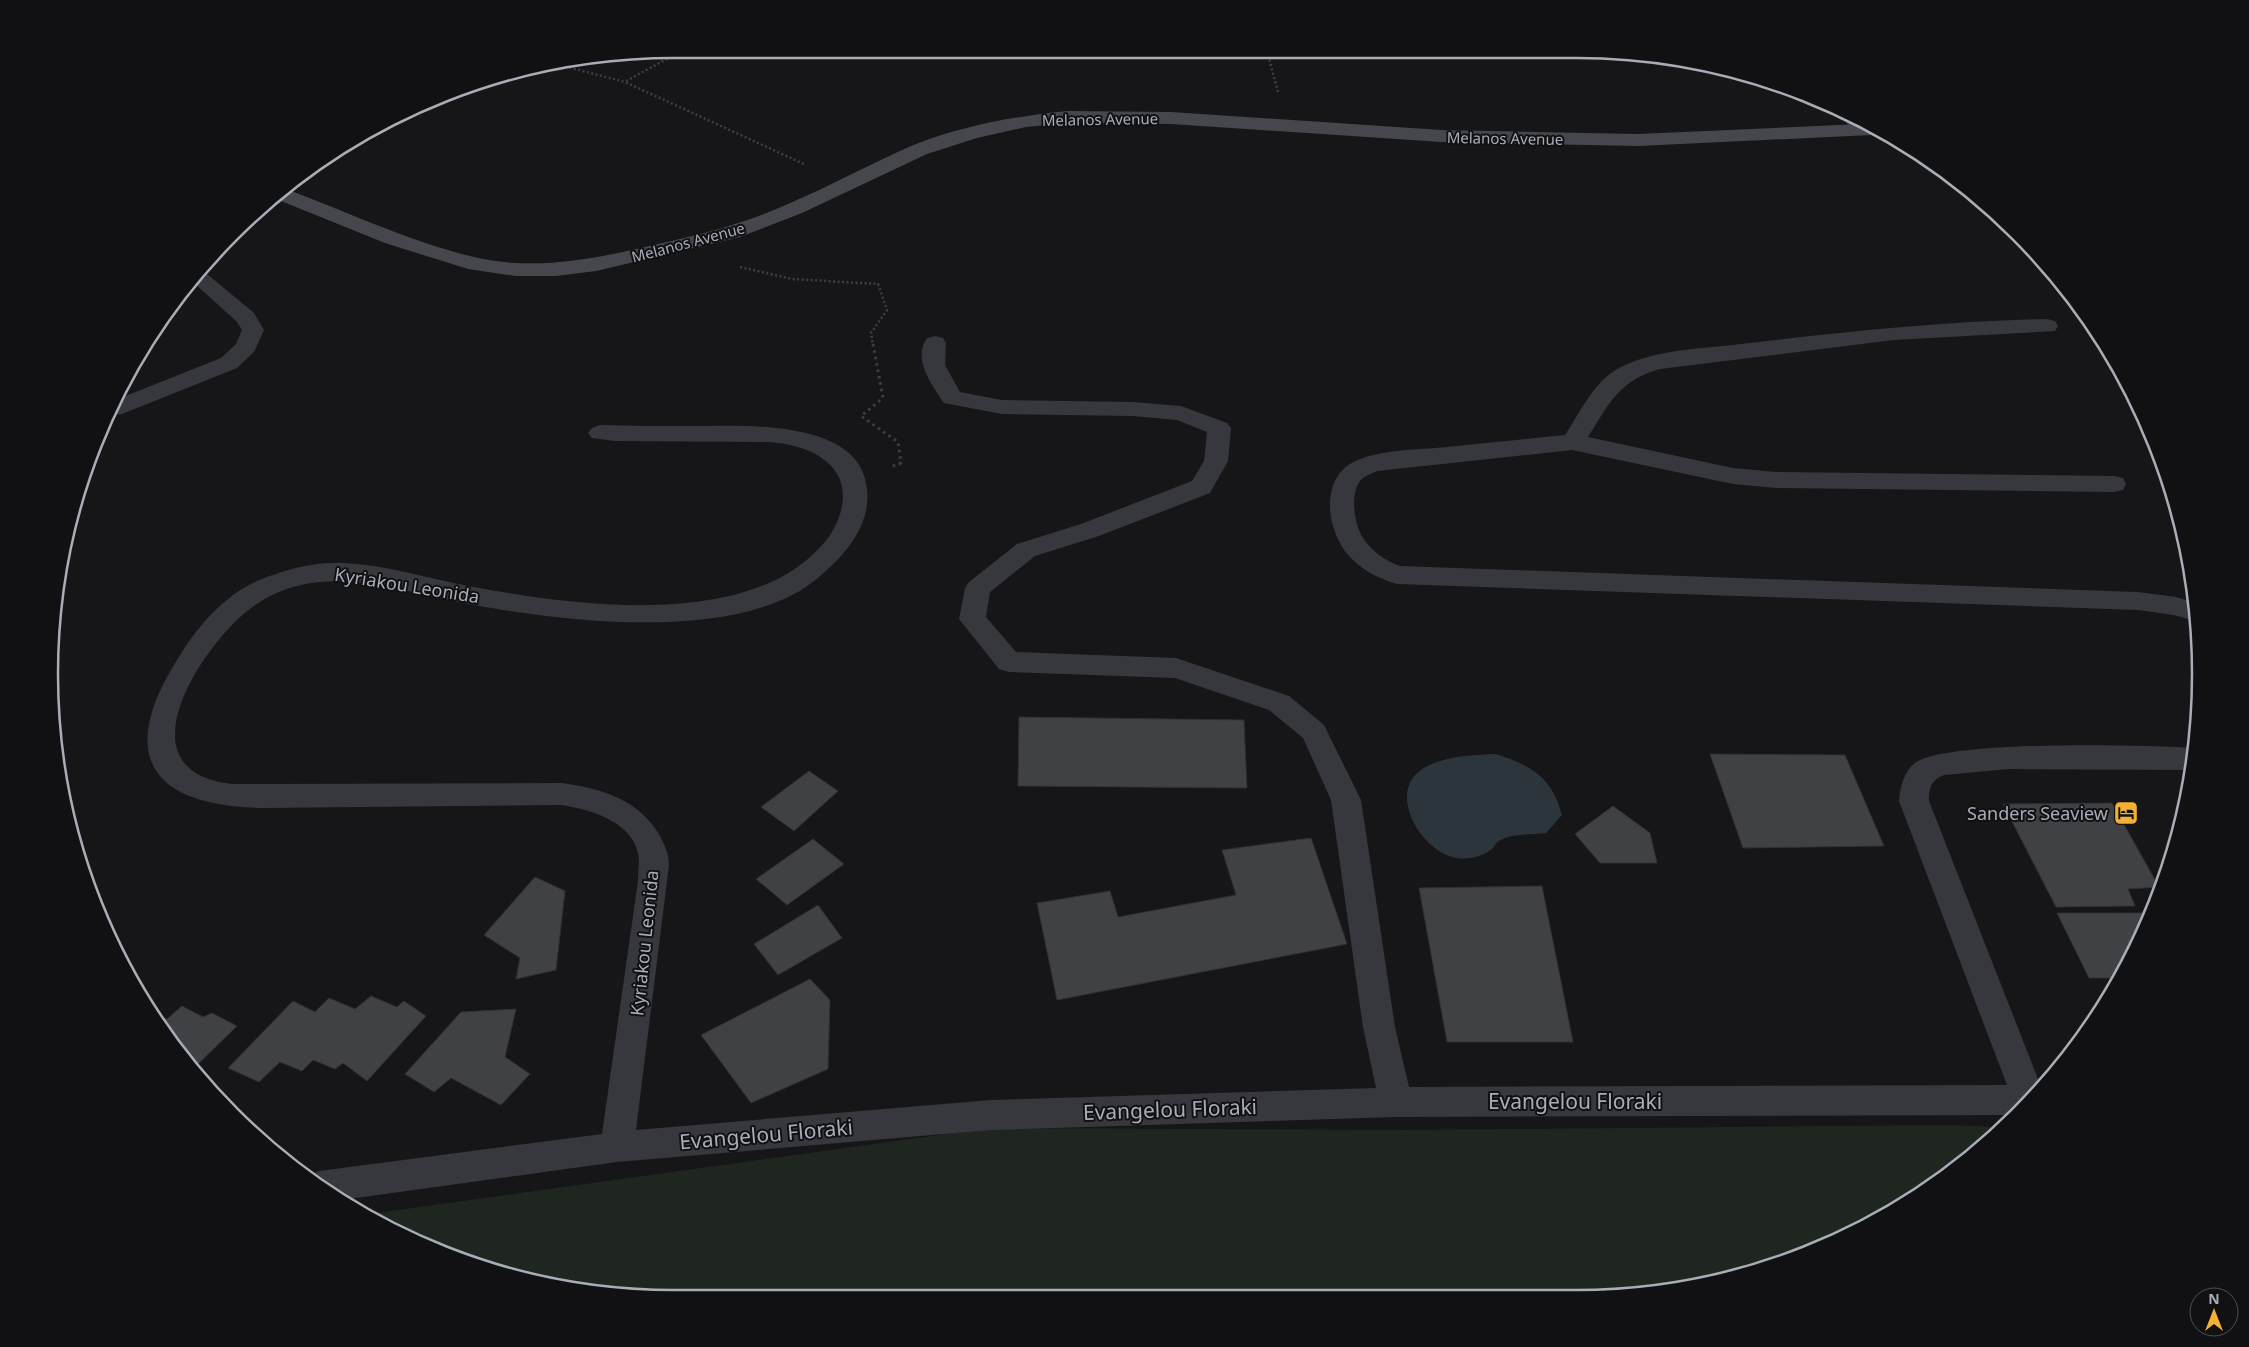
<svg xmlns="http://www.w3.org/2000/svg" width="2249" height="1347" viewBox="0 0 2249 1347" font-family="'Noto Sans',sans-serif">
<style>
.green{fill:#1e261f}
.water{fill:#2c353c}
.building{fill:#404145;stroke:#303034}
.lines{fill:none;stroke-linecap:round;stroke-linejoin:round}
.path-far1{stroke:#3d3f44;stroke-width:2.5;stroke-dasharray:2 2.5;stroke-linecap:butt}
.path{stroke:#3d3f44;stroke-width:3;stroke-dasharray:2.5 4;stroke-linecap:butt}
.lane{fill:#37383d;fill-rule:evenodd}
.street{fill:#37383d;fill-rule:evenodd}
.secondary{fill:#45474d;fill-rule:evenodd}
.labels{text-anchor:middle;dominant-baseline:central;stroke-width:4;stroke-linejoin:round;paint-order:stroke}
.far-street-label{font-size:15px;fill:#a8adb8;stroke:#111113}
.street-label{font-size:18px;fill:#a8adb8;stroke:#111113}
.poi-label{font-size:18px;fill:#a8adb8;stroke:#111113;text-anchor:end}
.near-street-label{font-size:21px;fill:#a8adb8;stroke:#111113}
.rim{fill:none;stroke:#a8adb8;stroke-width:2.5}
</style>
<rect width="100%" height="100%" fill="#161618"/>
<path class="green" d="M1947 1125 2002 1127 1988 1143 1888 1215 1737 1277 1617 1297H632L472 1265 369 1214 990 1128 1402 1130Z"/>
<path class="water" d="M1496 754C1532 766 1552 777 1562 815L1546 833C1532 835 1512 833 1501 840 1497 841 1495 845 1493 848 1484 856 1469 860 1457 858 1425 854 1390 801 1416 774 1435 756 1472 755 1496 754Z"/>
<path class="building" d="M1019 717 1244 720 1247 788 1018 786Z
M1710 754 1845 755 1884 846 1743 848Z
M809 771 838 791 794 831 761 807Z
M2112 803 2159 887 2128 889 2135 906 2056 907 2003 804Z
M1613 806 1650 833 1657 863H1600L1575 834Z
M1311 838 1347 944 1057 1000 1037 903 1110 891 1118 917 1236 895 1222 850Z
M813 839 844 864 787 905 756 879Z
M535 877 565 891 556 970 516 979 520 958 484 935Z
M1542 886 1573 1042H1447L1419 888Z
M818 905 842 938 778 975 754 944Z
M2057 913H2152L2118 978H2089Z
M810 979 830 1000 828 1069 751 1103 701 1035Z
M371 996 397 1007 404 1001 426 1016 367 1081 343 1063 335 1069 313 1060 302 1071 280 1062 259 1082 228 1068 293 1001 315 1012 329 998 355 1009Z
M182 1006 203 1017 212 1013 237 1026 192 1070 178 1054 151 1013 167 1019Z
M516 1009 505 1057 530 1074 501 1105 451 1078 434 1092 405 1074 461 1012Z"/>
<g class="lines">
<path class="path-far1" d="M1267 51 1278 92
M552 63 625 82 806 165
M626 81 676 54
M740 267 792 279 878 284 887 310 871 333 873 345"/>
<path class="path" d="M873 344 883 398 861 416 898 442 901 463 890 467"/>
<path class="lane" d="M866 53H884C879 59 875 60 868 58Z"/>
<path class="street" d="M1848 117 1870 128 1871 129 1868 133H1854L1845 121Z
M201 269 254 313 264 330 254 352 237 368 122 414 110 415 118 399 221 358 236 344 242 330 237 322 192 281Z
M2047 319 2055 321 2058 326 2055 331 1894 340 1660 369C1619 380 1609 404 1588 437L1733 468 1776 472 2114 476 2123 478 2126 484 2123 490 2114 492 1776 488 1733 484 1572 450 1377 471C1371 474 1364 476 1360 481 1350 494 1354 525 1363 538 1372 551 1385 561 1400 566L2138 592 2176 597 2193 602 2195 621 2174 615 2138 610 1397 584C1369 576 1343 559 1334 529 1327 509 1328 480 1347 466 1370 449 1419 450 1447 447 1486 443 1525 439 1565 435 1580 413 1594 381 1619 368 1655 349 1701 349 1741 344 1843 332 1944 321 2047 319Z
M935 336 943 338 946 343 945 365 960 392 1002 400 1133 402 1181 406 1227 423 1231 428 1228 461 1210 493 1099 536 1035 556 990 592 986 617 1016 652 1176 658 1289 696 1324 725 1361 800 1395 1027 1409 1087 2007 1085 1899 801C1900 788 1904 771 1915 763 1946 740 2147 745 2193 748L2191 770 2009 769 1944 775C1931 780 1929 788 1929 801L2040 1084 2012 1115 1396 1117 991 1130 617 1162 341 1200 326 1193 307 1176 319 1171 602 1134 638 881C638 872 640 862 638 853 631 821 589 809 561 805L262 808C152 806 116 757 177 660 200 622 230 588 273 575 296 567 319 562 344 563 386 565 426 578 468 586 566 604 726 628 808 559 821 547 831 537 838 520 858 468 814 445 769 442L615 441 592 438 588 433 592 428 600 425C631 426 661 426 692 426 741 426 861 418 867 489 871 526 845 555 819 577 739 647 546 620 449 600 399 590 348 573 297 586 276 591 255 603 239 618 193 661 125 772 232 784L561 783C600 788 639 799 660 836 665 846 669 854 669 865L636 1130 991 1100 1376 1088 1363 1027 1331 800 1303 738 1269 710 1175 678 1009 672 999 669 959 619 965 588 969 582 1017 544 1081 524 1192 481 1204 461 1207 432 1177 420 1133 416 1002 414 944 403C932 385 912 359 927 338Z"/>
<path class="secondary" d="M1068 111 1171 112 1441 130 1638 134 1861 124 1879 132 1871 135 1638 146 1441 142 1171 124 1068 123 1026 127 977 138 927 154 802 213 740 237 596 271 556 276H516L468 269 385 243 271 197 284 188C347 212 413 243 478 258 539 271 599 258 658 244 703 234 746 223 788 204 830 186 870 164 911 146 961 126 1015 116 1068 111Z"/>
</g>
<defs>
<symbol id="hotel-square" viewBox="-11 -11 22 22"><rect x="-9" y="-9" width="18" height="18" rx="4" fill="#f2b134" stroke="#111113"/><path d="M-6-4.5h1.5V1H6V5H4.5V3h-9V5H-6ZM-4 0a1.8 1.8 0 1 1 3.6 0ZM.5 0V-2.5h3Q6-2.5 6 0Z" fill="#111"/></symbol>
</defs>
<g fill-rule="evenodd">
<use href="#hotel-square" x="2112" y="799" width="28" height="28"/>
</g>
<g class="labels">
<g class="far-street-label">
<text transform="translate(1100 119) rotate(-1)">Melanos Avenue</text>
<text transform="translate(1505 138) rotate(1)">Melanos Avenue</text>
<text transform="translate(688 242) rotate(-15)">Melanos Avenue</text>
</g>
<g class="street-label">
<text transform="translate(407 585) rotate(9)">Kyriakou Leonida</text>
<text transform="translate(644 943) rotate(-84)">Kyriakou Leonida</text>
</g>
<g class="poi-label">
<text x="2108" y="813">Sanders Seaview</text>
</g>
<g class="near-street-label">
<text x="1575" y="1101">Evangelou Floraki</text>
<text transform="translate(1170 1109) rotate(-2)">Evangelou Floraki</text>
<text transform="translate(766 1134) rotate(-5)">Evangelou Floraki</text>
</g>
</g>
<path d="M0 0H2249V1347H0ZM674 58H1576A616 616 0 0 1 2192 674V674A616 616 0 0 1 1576 1290H674A616 616 0 0 1 58 674V674A616 616 0 0 1 674 58Z" fill="#111113" fill-rule="evenodd"/>
<path class="rim" d="M674 58H1576A616 616 0 0 1 2192 674V674A616 616 0 0 1 1576 1290H674A616 616 0 0 1 58 674V674A616 616 0 0 1 674 58Z"/>
<g transform="translate(2214 1312)"><circle r="24" fill="#111113" stroke="#4d4f55"/>
<path d="M0-4L9 19L0 12L-9 19Z" fill="#f2b134"/>
<text y="-8" font-size="14" font-weight="bold" text-anchor="middle" fill="#a8adb8">N</text>
</g>
</svg>
